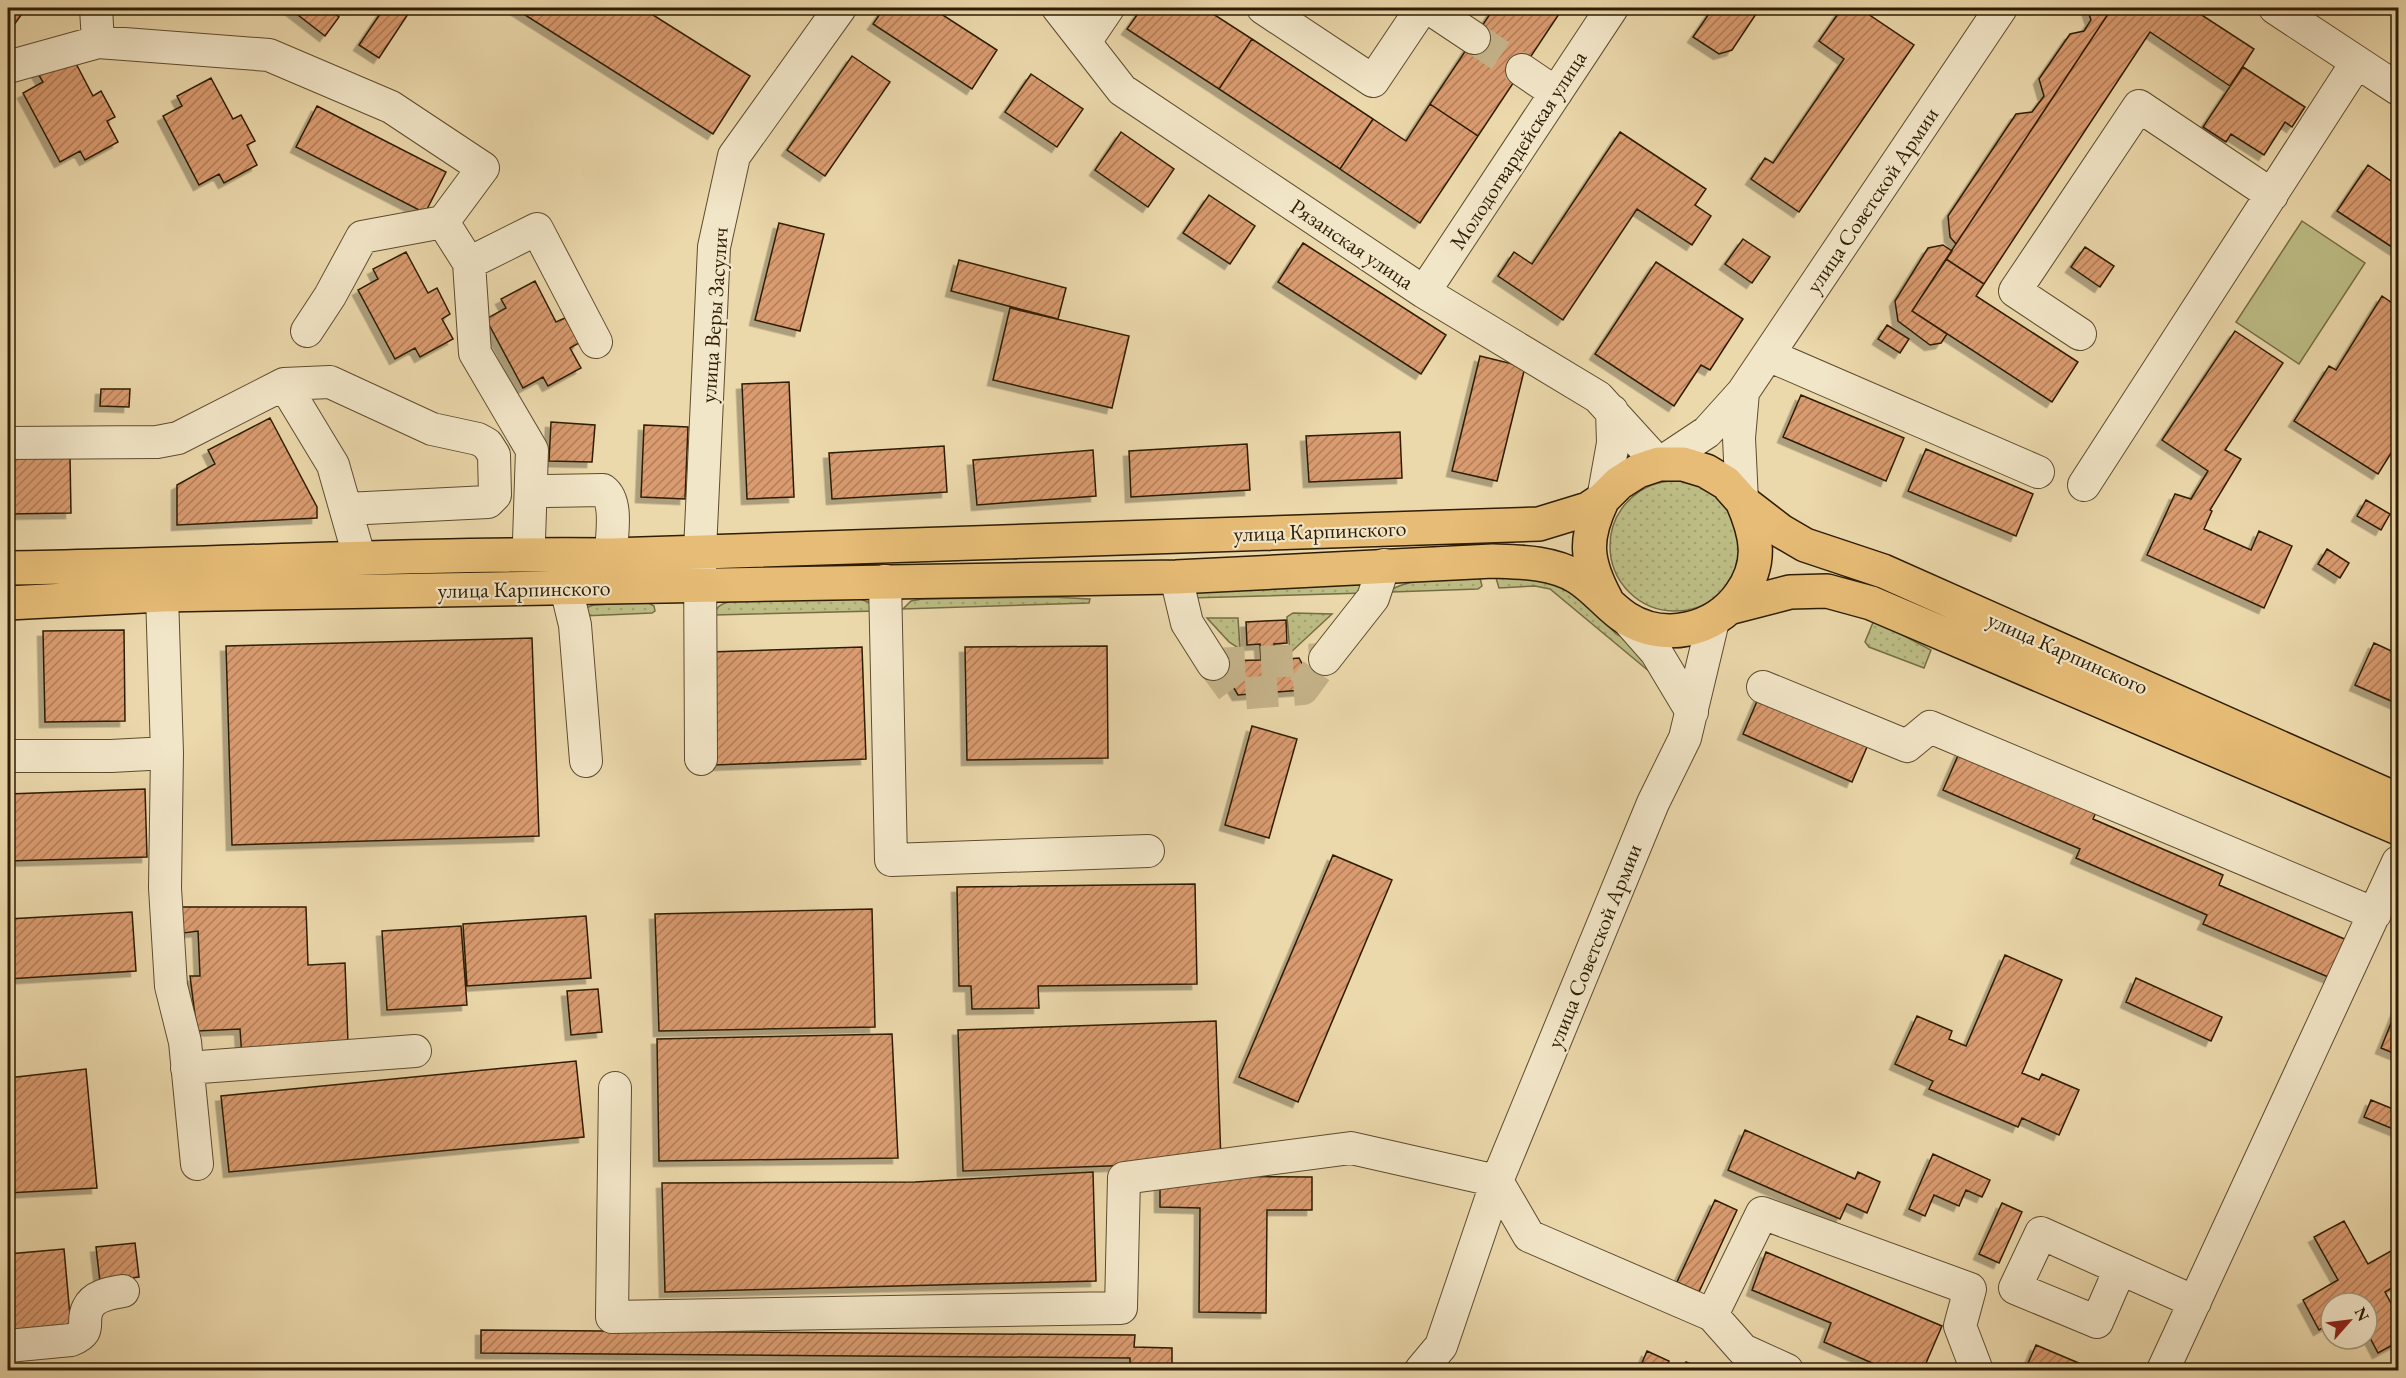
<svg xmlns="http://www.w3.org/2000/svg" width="2406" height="1378" viewBox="0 0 2406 1378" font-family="'EB Garamond',serif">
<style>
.grass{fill:url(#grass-dots);stroke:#766d44;stroke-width:1.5}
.garden{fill:#bdbd85;stroke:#766d44;stroke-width:1.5}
.building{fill:url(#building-hatch);stroke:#2e1d04;stroke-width:1.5;filter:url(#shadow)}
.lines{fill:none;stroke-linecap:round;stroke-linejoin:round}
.minor-tunnel{stroke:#c5b38a;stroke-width:32;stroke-dasharray:32 16;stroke-linecap:butt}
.minor-casing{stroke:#5d4c2e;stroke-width:34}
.major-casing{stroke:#2e1d04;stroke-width:36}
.minor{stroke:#f2e6c8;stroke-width:32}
.major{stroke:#e6bc76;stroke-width:33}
.labels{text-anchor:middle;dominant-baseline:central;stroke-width:4.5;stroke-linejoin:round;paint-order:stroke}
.street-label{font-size:22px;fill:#2e1d04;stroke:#f2e6c8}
</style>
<defs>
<pattern id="grass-dots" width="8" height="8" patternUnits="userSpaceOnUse" patternTransform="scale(1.5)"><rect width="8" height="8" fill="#bdbd85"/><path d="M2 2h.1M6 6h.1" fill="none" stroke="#a3a271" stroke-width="1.8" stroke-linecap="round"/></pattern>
<pattern id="building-hatch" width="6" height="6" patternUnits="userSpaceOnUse" patternTransform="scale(1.5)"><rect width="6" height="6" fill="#da9b70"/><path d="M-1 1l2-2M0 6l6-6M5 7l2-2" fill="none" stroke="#b17e5a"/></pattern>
<filter id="shadow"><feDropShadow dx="-5.5" dy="5.5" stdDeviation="0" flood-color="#0004"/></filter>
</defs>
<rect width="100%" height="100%" fill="#ebd8ab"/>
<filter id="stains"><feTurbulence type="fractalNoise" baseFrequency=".00333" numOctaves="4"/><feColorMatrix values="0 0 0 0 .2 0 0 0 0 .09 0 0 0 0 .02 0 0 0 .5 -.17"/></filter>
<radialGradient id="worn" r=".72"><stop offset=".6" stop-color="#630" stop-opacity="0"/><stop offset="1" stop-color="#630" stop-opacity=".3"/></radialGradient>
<path class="grass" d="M1610 546a65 65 0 1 1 130 0a65 65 0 1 1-130 0Z
M1511 577 1551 579 1584 601 1616 634 1633 643 1662 682 1550 589 1535 586 1499 588 1496 578Z
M1480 578 1482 586 1478 589 1392 592V589C1420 576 1450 578 1480 578Z
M1361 584 1364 593 1190 598 1191 589Z
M1053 597 1090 599 1089 603 903 609 911 601 922 599Z
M858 598 873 604 876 611 714 615C716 606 723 603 732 601Z
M647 602 654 606 655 611 652 613 583 616 586 608 593 605Z
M1293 613 1332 614 1290 653 1287 617Z
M1207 618H1238L1240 649 1229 642Z
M1874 620 1931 650 1924 668 1869 647 1865 642Z"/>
<path class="garden" d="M2302 221 2365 263 2299 364 2236 322Z"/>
<path class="building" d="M8 8H26L14 25 8 21Z
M289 8H327L339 17 325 36Z
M384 8H412L379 58 359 45Z
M514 8H642L750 76 713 134Z
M884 8H932L997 50 972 89 873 24Z
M1142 8H1204L1252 39 1219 89 1127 29Z
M1494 8H1563L1478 136 1430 104Z
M1713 8H1760L1732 50 1719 54 1693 37Z
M1842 8H1859L1914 45 1799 212 1751 179 1765 158 1773 163 1844 59 1819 41Z
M2087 8H2112L1956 244 1950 237 1948 216 2016 114 2032 112 2044 96 2039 79 2070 34 2084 31 2091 20Z
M2112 8H2191L2254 49 2230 86 2150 32 1984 284 1946 259Z
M1252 39 1373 119 1340 169 1219 89Z
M71 54 93 96 101 91 115 117 107 121 118 142 85 160 80 151 60 162 23 93 43 82 37 72Z
M852 56 890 82 825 176 787 150Z
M2243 67 2305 107 2292 127 2285 122 2264 155 2231 134 2226 142 2203 127Z
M1031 74 1083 109 1057 147 1005 112Z
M211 78 233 119 241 115 255 141 247 145 257 165 224 183 219 174 199 185 163 116 182 106 177 96Z
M1430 104 1478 136 1420 223 1340 169 1373 119 1406 141Z
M317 106 446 172 425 213 296 147Z
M1121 132 1174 169 1148 207 1095 170Z
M1620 132 1706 189 1695 205 1711 216 1692 245 1637 209 1563 320 1498 276 1514 252 1532 264Z
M2368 165 2398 186V251L2337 211Z
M1209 195 1255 226 1230 264 1183 233Z
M779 223 824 234 800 331 755 320Z
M1743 239 1770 257 1752 283 1725 264Z
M1303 243 1446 335 1421 374 1278 282Z
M1943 245 1952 251 1912 311 1947 334 1941 343 1930 345 1898 321 1895 301 1928 248Z
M2085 247 2114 266 2100 287 2071 267Z
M406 252 428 293 437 288 450 314 442 319 453 339 420 357 415 348 395 359 358 290 378 279 373 269Z
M1946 259 1984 284 1976 296 2078 362 2052 402 1912 311Z
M959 260 1066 288 1058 319 951 291Z
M1656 262 1743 319 1710 370 1701 365 1674 406 1595 354Z
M535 281 556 322 565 318 579 343 570 348 581 368 548 386 543 377 523 388 486 319 506 308 501 299Z
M2382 296 2398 307V442L2378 474 2294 421 2329 366 2336 370Z
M1010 308 1129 336 1112 408 993 380Z
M1887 325 1909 339 1900 353 1878 339Z
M2235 331 2283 363 2225 450 2241 459 2210 510 2212 511 2204 529 2251 550 2259 531 2292 546 2264 608 2147 555 2175 494 2191 499 2208 471 2162 440Z
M1480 356 1525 367 1497 481 1452 471Z
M789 382 794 497 747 499 742 384Z
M101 389H130L129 407 100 406Z
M1801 395 1904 438 1886 481 1783 437Z
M270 418 317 507V518L177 525V485L215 464 208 450Z
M551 422 595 425 592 462 549 461Z
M644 425 688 427 685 499 641 497Z
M1400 432 1402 478 1309 482 1306 436Z
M1247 444 1250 490 1131 497 1129 451Z
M944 446 947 492 832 499 829 453Z
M1926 449 2033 494 2016 536 1908 491Z
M1093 450 1096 496 977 505 973 460Z
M8 457H70L71 513 8 514Z
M2366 500 2390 514 2381 530 2357 516Z
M2327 549 2349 563 2340 578 2318 564Z
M1286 620 1287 643 1274 644 1275 660 1299 658 1316 689 1238 695 1218 661 1261 660 1260 644 1247 645 1246 622Z
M124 630 125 721 45 722 43 631Z
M532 638 539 836 232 845 226 646Z
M2374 643 2398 654V704L2355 685Z
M1107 646 1108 758 967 760 965 647Z
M862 647 866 759 715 765 710 652Z
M1761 692 1870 740 1852 782 1743 734Z
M1252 726 1297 739 1269 838 1225 825Z
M1960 751 2097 810 2093 819 2223 875 2219 885 2356 944 2340 982 2203 924 2207 915 2076 858 2080 849 1943 790Z
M145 789 147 857 8 861V794Z
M1333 855 1392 880 1298 1102 1239 1077Z
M1195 884 1197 984 1038 986 1039 1008 972 1009 971 986H959L957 887Z
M173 907H306L308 965 345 963 348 1043 242 1058 240 1029 197 1031 190 976H200L198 931 176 934Z
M872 909 875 1027 659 1031 655 914Z
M132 912 136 971 8 979V919Z
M586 916 591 978 467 986 463 924Z
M461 926 467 1005 387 1010 382 931Z
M2005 955 2062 980 2022 1073 2039 1080 2042 1074 2079 1090 2059 1135 2022 1118 2018 1127 1929 1089 1933 1081 1895 1064 1917 1016 1952 1031 1949 1039 1966 1046Z
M2136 978 2222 1017 2211 1041 2126 1002Z
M598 989 602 1032 571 1035 567 991Z
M2398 1006V1055L2381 1048Z
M1216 1021 1221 1162 963 1171 958 1030Z
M892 1034 898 1158 659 1161 657 1039Z
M576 1061 584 1137 229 1172 221 1096Z
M86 1069 97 1188 8 1193V1078Z
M2371 1100 2398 1111V1131L2364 1117Z
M1745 1130 1855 1179 1858 1172 1880 1182 1867 1213 1847 1204 1840 1219 1728 1170Z
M1933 1154 1990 1180 1982 1197 1966 1190 1959 1206 1934 1195 1925 1216 1909 1209Z
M1093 1172 1096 1281 665 1292 662 1183 915 1182Z
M1160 1176 1312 1177V1210H1267L1266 1313 1199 1312 1200 1208 1160 1207Z
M1715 1200 1737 1210 1699 1292 1677 1282Z
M2002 1203 2022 1212 1999 1263 1979 1254Z
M2344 1221 2368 1264 2398 1247V1284L2385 1292 2398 1316V1342L2378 1353 2367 1332V1303H2331V1323L2319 1330 2303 1300 2338 1280 2314 1237Z
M135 1243 139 1277 100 1282 96 1247Z
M64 1249 71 1327 8 1333V1254Z
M1766 1252 1942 1326 1923 1370H1888L1824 1342 1831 1323 1752 1290Z
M481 1330 1135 1335 1134 1347 1172 1348V1370H1178H1130V1358L481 1353Z
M2036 1345 2081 1364 2078 1370H2025Z
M1647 1351 1669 1361 1664 1370H1639Z
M1686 1362 1706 1370H1683Z"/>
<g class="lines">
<path class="minor-tunnel" d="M1474 38 1522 70
M1213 664 1235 694 1303 689 1325 659
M1213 664 1325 659"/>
<defs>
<path id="minor" d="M96 8 98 42
M1058 8 1122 90 1424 292 1598 397 1659 464 1707 432 1743 392 2001 8
M1263 8 1373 81 1422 8
M1429 8 1474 38
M2275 8 2398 89
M1085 42 1108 8
M8 67 98 42 269 55 391 107 483 168 443 222
M1522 70 1556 93
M469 263 537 229 596 342
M1424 292 1612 8
M307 331 330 296 362 237 443 222 469 263 475 353 532 450 529 540 526 554
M2080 334 2015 291 2139 106 2272 195
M1768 355 2038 472
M8 443 157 442 178 438 284 384
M2084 485 2357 62
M547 491 603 490C619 502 611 537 611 555
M1603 499 1613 443 1612 411
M1742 501 1739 438 1743 392
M346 509 488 502 495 495 494 455 487 444 478 439 432 429 330 382 284 384 333 465 357 549
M1176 577 1187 623 1213 664
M885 581 891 860 1148 851
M566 588 575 625 586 761
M162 595 167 753 165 888 171 986 185 1042 197 1164
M1626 618 1656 652 1692 712
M1325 659 1373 598 1384 565
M1763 687 1907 746 1930 727 2375 914
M8 756H111L167 753
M701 759 700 551 714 247 734 156 840 8
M187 1068 415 1051
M615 1088 612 1317 1121 1308 1124 1178 1351 1148 1497 1181 1529 1236 1712 1315 1743 1350 1787 1370
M2120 1269 2097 1322 2015 1288 2041 1233 2195 1302
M1712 1315 1762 1213 1970 1289 1960 1326 1976 1368 1975 1370
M8 1346 71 1340C94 1331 80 1323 88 1308 94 1295 111 1293 123 1291
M1421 1370 1441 1346 1497 1181 1653 803 1685 738 1713 621
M2163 1370 2398 862"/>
<path id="major" d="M1603 499C1584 538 1585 560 1606 599
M8 568C209 565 410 553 611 555L1539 524 1588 509 1603 499 1619 483 1638 471 1659 464H1683L1706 471 1726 483 1742 501 1781 531 1805 545 1883 571 2398 800
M8 603 162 595 1176 577 1493 561C1521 562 1552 562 1577 577 1595 588 1609 607 1626 618 1664 642 1714 631 1740 595 1763 563 1757 535 1742 501
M1732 607 1790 592 1827 591 1871 603 2398 828"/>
</defs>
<use href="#minor" class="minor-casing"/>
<use href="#major" class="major-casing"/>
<use href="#minor" class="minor"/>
<use href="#major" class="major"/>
</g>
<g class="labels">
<g class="street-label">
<text transform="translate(1518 150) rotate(-57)">Молодогвардейская улица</text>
<text transform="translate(1872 200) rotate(-56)">улица Советской Армии</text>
<text transform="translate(1352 244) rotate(34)">Рязанская улица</text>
<text transform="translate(714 315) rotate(-86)">улица Веры Засулич</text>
<text transform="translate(1320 531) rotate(-2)">улица Карпинского</text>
<text transform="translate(524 589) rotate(-1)">улица Карпинского</text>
<text transform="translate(2068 653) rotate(24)">улица Карпинского</text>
<text transform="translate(1594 946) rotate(-68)">улица Советской Армии</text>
</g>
</g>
<rect width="2406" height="1378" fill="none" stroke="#ebd8ab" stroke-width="30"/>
<rect x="9" y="9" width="2388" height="1360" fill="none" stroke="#2e1d04" stroke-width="3"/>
<rect x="15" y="15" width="2376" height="1348" fill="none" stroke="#2e1d04" stroke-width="1.5"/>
<g transform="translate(2349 1321) rotate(62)"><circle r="28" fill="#f2e6c8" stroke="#a4967a" stroke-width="1.5"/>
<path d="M0-4.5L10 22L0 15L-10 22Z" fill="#8f2418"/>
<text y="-9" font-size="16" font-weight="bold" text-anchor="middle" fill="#2e1d04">N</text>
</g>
<rect width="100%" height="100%" filter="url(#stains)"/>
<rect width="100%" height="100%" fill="url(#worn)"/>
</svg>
